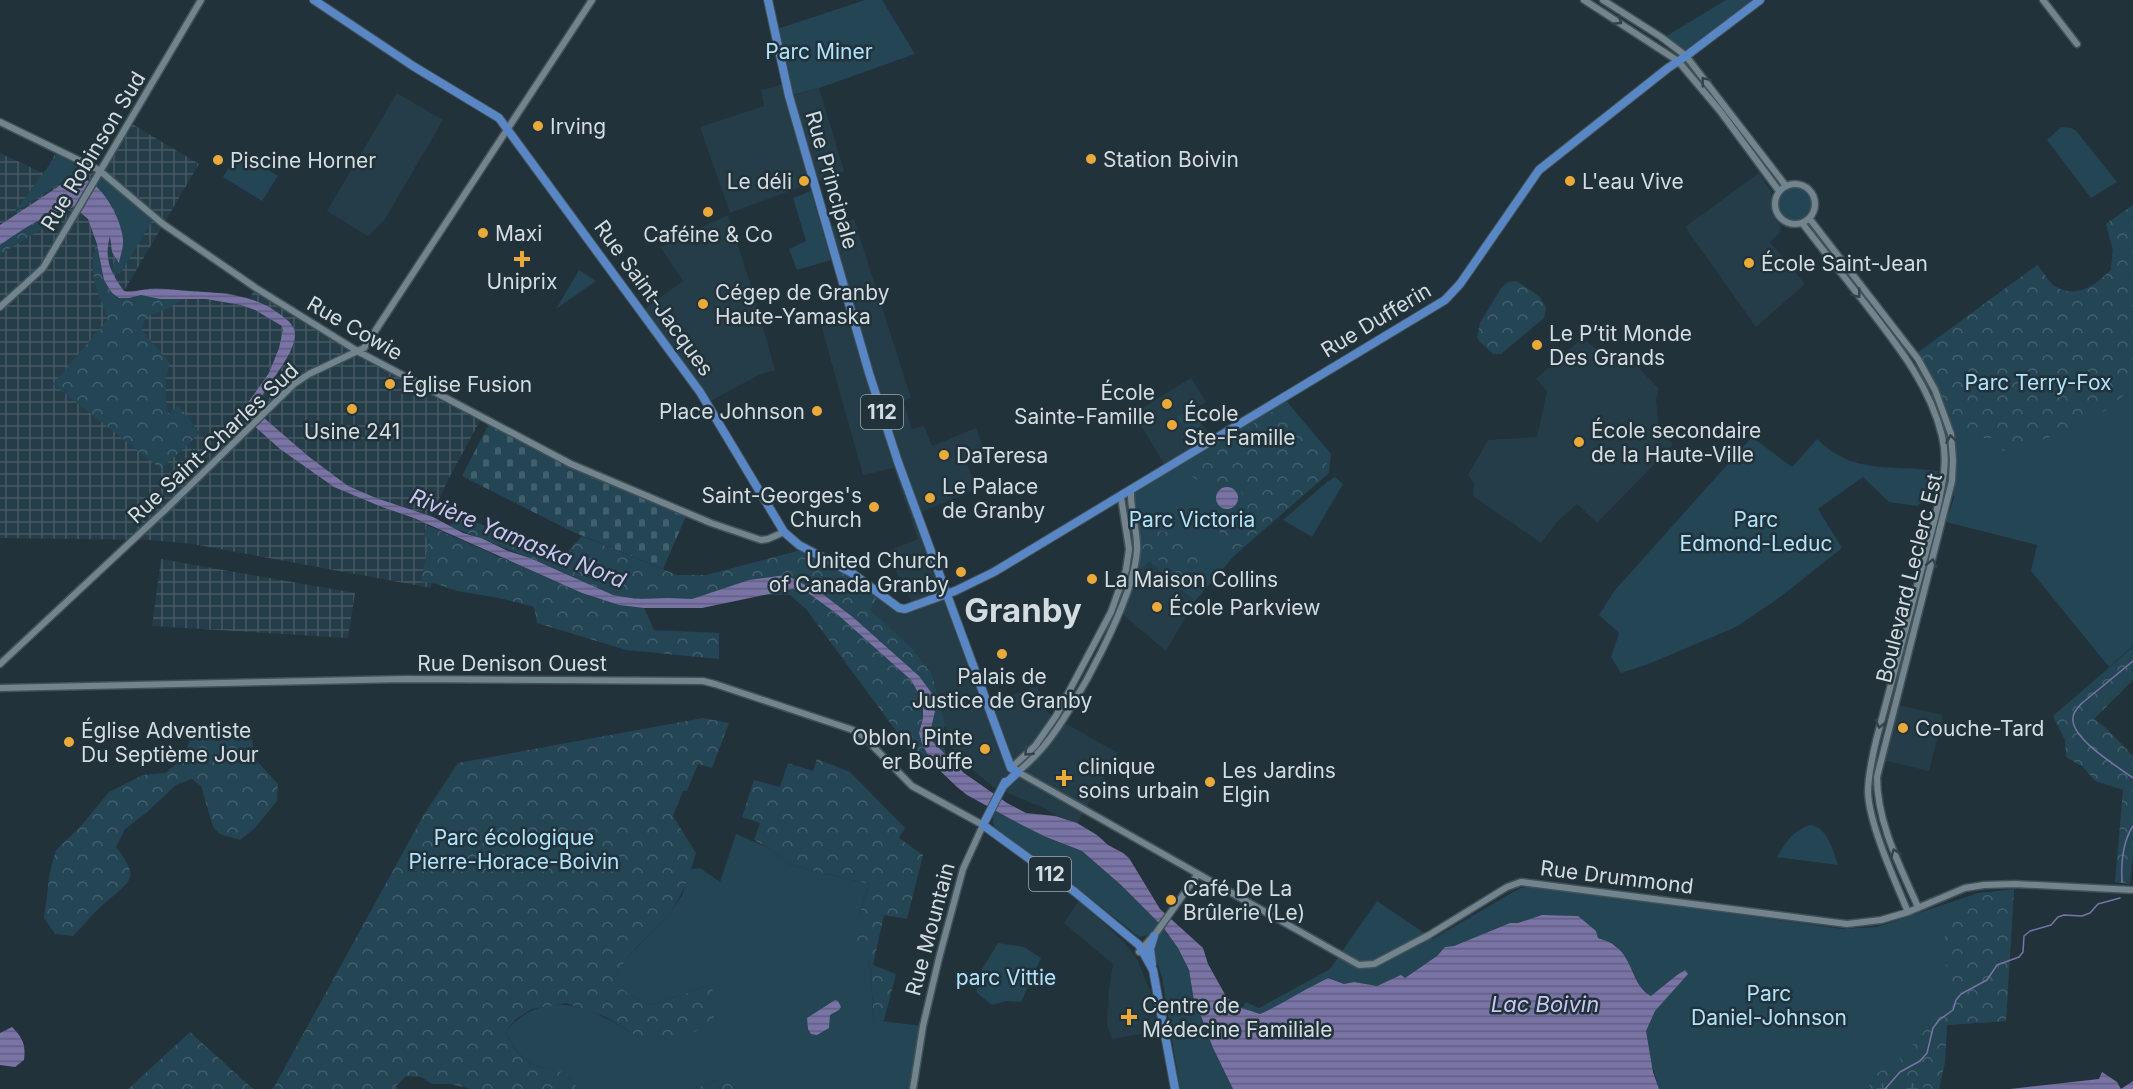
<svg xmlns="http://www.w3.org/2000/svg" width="2133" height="1089" viewBox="0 0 2133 1089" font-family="Inter,sans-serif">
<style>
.built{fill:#253d48}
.industrial{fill:url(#industrial-grid)}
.green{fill:#234554}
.forest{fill:url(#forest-crowns)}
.wetland{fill:url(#wetland-marsh)}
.cemetery{fill:url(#cemetery-stones)}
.water{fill:url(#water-rules)}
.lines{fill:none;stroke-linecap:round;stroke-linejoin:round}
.stream{stroke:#7973a6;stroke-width:1.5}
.minor-casing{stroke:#425057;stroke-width:9}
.major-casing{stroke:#425057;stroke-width:10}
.minor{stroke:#72848d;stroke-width:6}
.major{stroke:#5986c4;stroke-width:8}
.oneway{stroke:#32424b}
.poi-dot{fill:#eaaa39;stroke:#22323a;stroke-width:2}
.labels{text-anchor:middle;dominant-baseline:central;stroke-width:5;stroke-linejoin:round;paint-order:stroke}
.shield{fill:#22323a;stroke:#9da9af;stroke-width:1.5}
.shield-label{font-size:20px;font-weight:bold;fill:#d2dce1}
.park-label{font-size:21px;fill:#afe3fc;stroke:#22323a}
.poi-label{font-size:21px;fill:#d2dce1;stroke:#22323a;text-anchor:start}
.street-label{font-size:21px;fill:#d2dce1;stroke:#22323a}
.water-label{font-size:22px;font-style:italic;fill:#cac6f4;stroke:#22323a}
.town-label{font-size:33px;font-weight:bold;fill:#d2dce1;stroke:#22323a}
</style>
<defs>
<pattern id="industrial-grid" width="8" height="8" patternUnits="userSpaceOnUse" patternTransform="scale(1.5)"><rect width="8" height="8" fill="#253d48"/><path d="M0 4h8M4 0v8" fill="none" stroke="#445862"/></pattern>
<pattern id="forest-crowns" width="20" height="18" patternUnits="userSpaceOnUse" patternTransform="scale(1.5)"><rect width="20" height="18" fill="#234554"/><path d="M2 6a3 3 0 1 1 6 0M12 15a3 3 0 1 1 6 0" fill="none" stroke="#425f6c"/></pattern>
<pattern id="wetland-marsh" width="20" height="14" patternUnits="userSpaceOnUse" patternTransform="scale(1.5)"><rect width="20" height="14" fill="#234554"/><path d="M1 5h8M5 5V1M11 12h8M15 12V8" fill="none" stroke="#425f6c"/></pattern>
<pattern id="cemetery-stones" width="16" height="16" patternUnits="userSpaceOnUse" patternTransform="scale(1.5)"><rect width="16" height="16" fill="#234554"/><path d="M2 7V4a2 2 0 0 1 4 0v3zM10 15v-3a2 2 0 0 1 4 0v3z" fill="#425f6c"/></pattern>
<pattern id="water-rules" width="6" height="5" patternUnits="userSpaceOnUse" patternTransform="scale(1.5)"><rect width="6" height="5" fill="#7973a6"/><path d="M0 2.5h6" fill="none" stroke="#625f7f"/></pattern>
</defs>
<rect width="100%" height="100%" fill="#22323a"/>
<path class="built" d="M784 84 788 97 819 88 844 171 817 181 832 226 854 219 911 398 903 401 912 429 924 426 932 446 976 428 986 453 966 461 976 489 919 513 990 703 1037 686 1049 714 1118 753 1077 823 1062 819 1044 808 993 787 956 756 945 725 932 674 912 648 869 610 879 594 907 612 916 611 886 552 918 539 894 468 863 475 820 321 846 310 811 183 730 213 700 127 764 106 761 90Z
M397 93 443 120 385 219 368 236 327 211Z
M1759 173 1771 191V212L1781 227 1780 232 1770 242 1805 284 1756 327 1685 227Z
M728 215 755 298 775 370 759 375 707 403 642 311 683 281 660 247Z
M1582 338 1607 358 1637 366 1659 389 1656 399 1658 423 1673 445 1597 523 1577 504 1558 521 1541 543 1473 496 1474 483 1468 475 1488 440 1537 437 1547 391 1536 379Z
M1191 378 1206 402 1193 410 1213 441 1167 469 1134 413Z
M1150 562 1195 601 1166 651 1121 613 1135 574Z
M1898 705 1943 715 1929 771 1883 760Z
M1079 900 1124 942 1138 961 1154 1001 1159 1031 1112 1039 1107 1024 1109 989 1113 964 1064 923Z"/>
<path class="industrial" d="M129 122 199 164 124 291 131 293 152 288 226 293 249 298 256 288 333 336 482 417 448 480 427 525 437 530 431 588 193 544 151 540 0 538V153L45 174 57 150 101 171Z
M161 559 355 593 348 638 152 626Z"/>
<path class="green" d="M865 0H882L915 54 819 88 789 96 774 30Z
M1726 0H1759L1686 56 1663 38Z
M2061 127 2072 128 2078 133 2117 182 2091 198 2047 140Z
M239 152 278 176 262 201 223 177Z
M58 153 90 169 88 180 72 175 13 214Z
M101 175 152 221 120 274 110 273 124 240 114 209 95 187Z
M1775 204a20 20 0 1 1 40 0a20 20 0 1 1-40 0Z
M811 191 831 260 797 270 789 249 806 241 793 198Z
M2133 205V646L2109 667 2031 571 2037 545 1946 522 1954 498V428L2037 265C2043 271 2049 283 2056 287 2078 299 2095 285 2111 270L2113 250 2106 224Z
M579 270 596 281 556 309Z
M1284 398 1331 454 1329 473 1234 556 1195 601 1150 562 1135 574 1139 549 1131 492Z
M1188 410 1195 416 1201 426 1187 434 1177 417Z
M1752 437 1792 467 1817 439C1855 476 1891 464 1938 471L1927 499 1917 506 1889 502 1863 477 1818 509 1842 548 1779 598 1736 627 1651 663 1621 673 1611 657 1619 633 1599 615 1615 590Z
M1335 477 1343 484 1312 537 1283 520 1328 481Z
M996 809 1046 837 1082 851 1121 885 1163 927 1178 948 1189 970 1194 1001 1201 1016 1213 1048 1233 1089H1180L1162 977 1154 952 1158 937 1153 934 1139 937 1061 875 997 830C991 822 992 818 996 809Z
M1811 825C1828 828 1833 851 1838 865L1777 857C1787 841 1793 830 1811 825Z
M736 834 769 848 790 865 869 884 859 916 869 954 874 1020 923 1026 912 1089H733L736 1086 719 1079 693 1089H579L564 1072C531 1068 521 1061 505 1032 549 982 595 1010 641 1039L710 985 652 1005C637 999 623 993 614 979L621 964 665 919 682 896 687 877 691 869 700 868 720 882Z
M1532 886 1843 929 1877 927 1978 893 2014 889 2006 1021 1947 1025 1945 1062 1939 1089H1659C1656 1074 1643 1045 1646 1030 1651 1008 1674 989 1688 973L1677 975 1651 997 1640 986 1625 957 1616 946 1598 938 1592 929 1578 916 1542 915 1518 923H1510L1454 946 1445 947 1437 956 1405 978 1401 976 1377 986 1354 982 1344 984 1328 978C1305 989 1284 1003 1260 1014L1242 1008 1246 1002 1259 1008 1330 969 1377 901 1433 939 1508 895 1521 888Z
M998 943 1024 947 1041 958 1021 1002 1007 1001 992 1005 977 993 976 979Z"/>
<path class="forest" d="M2133 205V384L2123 396 2088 424 2014 449 2003 451 1992 438H1962L1951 426 1936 386 1917 353 2037 265C2043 271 2049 283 2056 287 2078 299 2095 285 2111 270L2113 250 2106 224Z
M71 208 61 220 31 235 0 255V245C22 230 45 213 71 208Z
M97 244 104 280 119 298H129L141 295 160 299 183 298C178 302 172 307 166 309 153 314 145 315 141 330L170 363C164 377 165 399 168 415L178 405 200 433 161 469 53 384 108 319C99 295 85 268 97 244Z
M1517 281 1540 297 1546 307 1544 318 1501 354H1493L1480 342 1477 337 1480 323 1501 288 1508 282Z
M1283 405 1324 450C1329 462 1326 469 1321 480L1237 550 1228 549 1220 542C1219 532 1219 522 1226 515 1230 511 1235 510 1238 507 1241 503 1243 498 1242 493 1236 480 1222 488 1211 486 1200 483 1190 475 1182 469Z
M469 519 561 559 582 536 677 575H706L805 549 828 559 879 594 870 610 912 648 932 674 945 725 942 737 946 756 929 738 931 725 919 676 854 618 824 595 749 580 692 600 668 598 637 599 613 595 530 558 449 526 455 520Z
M1142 522 1150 525 1156 531 1167 532 1195 544C1199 558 1206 577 1200 591L1141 547 1138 524Z
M427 525 582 593 619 605 644 608 654 630 719 633V659L626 650 537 623 534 607 499 598 457 591 437 584 421 582 429 539 424 535Z
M793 589 808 593 837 614 911 680 921 698 923 707V718L919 733 922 744 933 764 925 770 806 609 790 595H757Z
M2133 647V680L2094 719 2107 729 2133 756V852L2130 884 2115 882 2123 790 2095 781 2083 767 2066 757 2065 740 2053 716Z
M703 718 729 723 712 768 698 764 687 791H683L673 816 696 853C689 877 681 900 665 919 647 939 625 954 614 979 623 993 637 999 652 1005L710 985 720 1005 711 1023 692 1033 665 1041 641 1039 606 1017 566 1003 532 1009 516 1019 505 1032C520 1061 531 1068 564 1072L579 1089H471L450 1084H432L421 1077 406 1076 396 1086 398 1089H273L423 816 458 763Z
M212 731H250L256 760 278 784 277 801 255 828 240 840 220 834 213 827 201 786 192 779 176 785 146 813 125 829 116 847C140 878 132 880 106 902 94 912 84 925 73 936L55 934 44 918 50 871 56 850 81 826 109 792 143 775 165 773 182 759 193 733Z
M817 759 850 772 905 828 899 838 923 855 907 919 884 915 873 965 896 974 883 1024 874 1020 869 955 856 941 859 916 869 884 790 865 769 848 754 840 760 823 742 817 754 780 780 787 788 763 813 771Z
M2014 889 2006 1021 1947 1025 1945 1062 1939 1089H1867L1876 1074 1900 1059 1920 1037 1950 996 1954 987C1941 961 1943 933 1950 905L1972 897 1999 893Z
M190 1032 253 1089H128Z
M719 1079H735L736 1086 733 1089H693Z"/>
<path class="wetland" d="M1887 1080H1908L1926 1089H1874Z"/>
<path class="cemetery" d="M490 422 518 437 687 514 663 569 571 531 462 476Z"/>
<path class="water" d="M73 177C99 175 121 217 123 239 124 246 120 256 119 263L112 252 110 236C104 259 110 272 124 291 133 293 141 289 151 289 163 288 175 290 187 291 223 293 258 294 286 319 290 322 295 328 295 334 295 358 261 388 256 411L308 456 348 486 376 498 433 517 463 533 481 538 508 551 530 558 613 595 637 599 668 598 692 599 749 580 786 575 824 595 854 618 919 676 933 695 936 706 929 738 964 773 1007 803 1026 813 1055 816 1077 823 1097 835 1108 845 1123 853 1129 858 1160 909 1203 948 1208 964 1227 998 1242 1008 1260 1014C1284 1003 1305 989 1328 978L1344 984 1354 982 1377 986 1401 975 1405 978 1437 956 1445 947 1454 946 1510 923H1518L1542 915 1578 916 1596 931 1598 938C1603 940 1611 942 1615 946 1633 958 1632 986 1651 996L1677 975 1685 970 1688 974 1655 1011 1646 1031 1653 1072 1659 1089H1233L1213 1048 1201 1016 1194 1001 1189 970 1178 948 1163 927 1121 885 1082 851 1046 837 1020 824 967 795 957 787 933 764 922 744 919 733 923 718V707L921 698 911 680 837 614 808 593 793 589 702 608H644L619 605 582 593 414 518 382 507 334 487 280 449 251 423 246 416 247 404 269 373 279 348 283 330 282 326 255 310 241 305 206 299H160L141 295 129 298H119L112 293 104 280 97 244 88 219 74 207C46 213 23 229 0 245V225Z
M1216 498a11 11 0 1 1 22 0a11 11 0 1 1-22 0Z
M835 1000 838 1001 841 1007 839 1010 830 1015 829 1028 817 1035 811 1034 808 1029 807 1018Z
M12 1027C23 1038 26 1045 24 1060L15 1067 0 1065V1033Z
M2102 1072 2117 1082 2121 1089 2133 1081V1089H2010L2099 1079Z"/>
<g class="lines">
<path class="stream" d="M2133 661 2081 704C2077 709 2072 713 2073 721 2075 741 2117 766 2133 778
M2122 882C2121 863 2123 841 2133 826
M1885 1089 1900 1072 1920 1061 1927 1053 1933 1028 1939 1020 1953 1010 1956 1000 1961 994 1987 980 1997 965 2019 957 2023 952 2024 936 2030 931 2051 925 2058 917 2064 915 2082 916 2090 913 2098 904 2120 898"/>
<defs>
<path id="minor" d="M1584 0 1678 61 1720 111 1779 191
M1603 0 1661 37 1686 56 1786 186
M2043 0 2077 44
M0 122 99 170 163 224 256 288 359 352 571 464 711 523 761 540 768 539 784 532
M1775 204a20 20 0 1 1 40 0a20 20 0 1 1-40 0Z
M1809 218 1918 359 1935 390 1951 434 1953 460 1952 481 1877 777C1877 823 1900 866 1918 907
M1802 223C1824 251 1845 278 1867 306 1898 346 1930 386 1942 436 1949 463 1941 491 1935 518L1876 741C1872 758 1868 775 1868 792 1869 824 1895 881 1908 912
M0 307 43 268 201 0
M1131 491C1130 511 1138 530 1137 550 1135 597 1075 709 1044 746 1036 756 1027 764 1018 772L1359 965 1374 964 1429 935 1507 887 1521 882 1847 924 1881 920 1908 912 1965 888 1984 885 2015 884 2133 890
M0 664 167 508 294 384 309 374 364 348 592 0
M0 688 405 679 703 681 715 684 853 730 863 736 912 786 983 825 963 869 939 958 923 1026 913 1089
M1011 768 1035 746 1056 716 1111 612 1126 570 1129 549 1121 497
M1139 952 1156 933 1198 874"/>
<path id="major" d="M314 0 413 66 499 118 700 392 784 532 799 545 852 573 899 608 905 609 955 591 994 572 1445 300 1460 284 1539 170 1668 68 1686 56 1760 0
M768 0 789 96 869 373 898 462 1011 768 1018 772 1003 786
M1005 782 983 825 1075 892 1139 945 1153 970 1175 1089
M1152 964 1150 949 1154 936"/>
</defs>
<use href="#minor" class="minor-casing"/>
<use href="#major" class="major-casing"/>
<use href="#minor" class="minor"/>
<use href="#major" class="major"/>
</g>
<defs><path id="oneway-chevron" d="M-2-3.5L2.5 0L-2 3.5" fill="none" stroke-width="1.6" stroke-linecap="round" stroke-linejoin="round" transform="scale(1.5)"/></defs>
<g class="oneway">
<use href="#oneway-chevron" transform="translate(1618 21) rotate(33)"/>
<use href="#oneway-chevron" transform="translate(1705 81) rotate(-128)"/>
<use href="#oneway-chevron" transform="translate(1857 294) rotate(52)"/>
<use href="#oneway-chevron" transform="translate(1951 439) rotate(-99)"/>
<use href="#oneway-chevron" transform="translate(1932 563) rotate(-76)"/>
<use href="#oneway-chevron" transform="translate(1880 724) rotate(105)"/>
<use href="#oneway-chevron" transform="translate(1028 752) rotate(136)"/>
<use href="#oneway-chevron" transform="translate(1895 853) rotate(-111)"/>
</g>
<g class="poi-dot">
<circle cx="538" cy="126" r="6"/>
<circle cx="1091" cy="159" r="6"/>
<circle cx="218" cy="160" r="6"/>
<circle cx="804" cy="181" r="6"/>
<circle cx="1570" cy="181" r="6"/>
<circle cx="708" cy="212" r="6"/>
<circle cx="483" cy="233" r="6"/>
<path d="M519 250h6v6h6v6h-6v6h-6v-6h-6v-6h6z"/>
<circle cx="1749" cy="263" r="6"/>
<circle cx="703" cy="304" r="6"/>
<circle cx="1537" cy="345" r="6"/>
<circle cx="390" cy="384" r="6"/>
<circle cx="1167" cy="404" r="6"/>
<circle cx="352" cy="409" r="6"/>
<circle cx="817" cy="411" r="6"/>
<circle cx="1172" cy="425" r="6"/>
<circle cx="1579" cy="442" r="6"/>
<circle cx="944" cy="455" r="6"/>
<circle cx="930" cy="498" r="6"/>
<circle cx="874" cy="507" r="6"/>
<circle cx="961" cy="572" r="6"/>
<circle cx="1092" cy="579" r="6"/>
<circle cx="1157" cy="607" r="6"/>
<circle cx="1002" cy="654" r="6"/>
<circle cx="1903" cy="728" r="6"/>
<circle cx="69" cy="742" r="6"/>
<circle cx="985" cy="749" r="6"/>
<path d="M1061 769h6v6h6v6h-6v6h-6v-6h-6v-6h6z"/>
<circle cx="1210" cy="782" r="6"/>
<circle cx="1171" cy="900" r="6"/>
<path d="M1126 1008h6v6h6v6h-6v6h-6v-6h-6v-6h6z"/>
</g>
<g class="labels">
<g class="shield">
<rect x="861" y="395" width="42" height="34" rx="4.5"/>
<rect x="1029" y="857" width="42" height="34" rx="4.5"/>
</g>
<g class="shield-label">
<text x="882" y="412">112</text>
<text x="1050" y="874">112</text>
</g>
<g class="park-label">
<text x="819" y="51">Parc Miner</text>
<text x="2038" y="382">Parc Terry-Fox</text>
<text x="1192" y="519">Parc Victoria</text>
<text x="1756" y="519">Parc<tspan x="1756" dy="24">Edmond-Leduc</tspan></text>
<text x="514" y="837">Parc écologique<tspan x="514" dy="24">Pierre-Horace-Boivin</tspan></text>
<text x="1006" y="977">parc Vittie</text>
<text x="1769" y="993">Parc<tspan x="1769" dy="24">Daniel-Johnson</tspan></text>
</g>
<g class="poi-label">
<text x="550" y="126">Irving</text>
<text x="1103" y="159">Station Boivin</text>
<text x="230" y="160">Piscine Horner</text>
<text x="792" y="181" text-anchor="end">Le déli</text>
<text x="1582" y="181">L'eau Vive</text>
<text x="495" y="233">Maxi</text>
<text x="708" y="234" text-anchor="middle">Caféine &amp; Co</text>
<text x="1761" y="263">École Saint-Jean</text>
<text x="522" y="281" text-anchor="middle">Uniprix</text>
<text x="715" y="292">Cégep de Granby<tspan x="715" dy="24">Haute-Yamaska</tspan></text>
<text x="1549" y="333">Le P’tit Monde<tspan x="1549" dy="24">Des Grands</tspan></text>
<text x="402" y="384">Église Fusion</text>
<text x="1155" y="392" text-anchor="end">École<tspan x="1155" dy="24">Sainte-Famille</tspan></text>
<text x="805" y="411" text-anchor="end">Place Johnson</text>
<text x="1184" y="413">École<tspan x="1184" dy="24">Ste-Famille</tspan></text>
<text x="1591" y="430">École secondaire<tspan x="1591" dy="24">de la Haute-Ville</tspan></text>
<text x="352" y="431" text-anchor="middle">Usine 241</text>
<text x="956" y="455">DaTeresa</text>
<text x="942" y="486">Le Palace<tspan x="942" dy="24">de Granby</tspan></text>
<text x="862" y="495" text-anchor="end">Saint-Georges's<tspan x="862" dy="24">Church</tspan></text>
<text x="949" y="560" text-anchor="end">United Church<tspan x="949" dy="24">of Canada Granby</tspan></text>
<text x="1104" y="579">La Maison Collins</text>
<text x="1169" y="607">École Parkview</text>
<text x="1002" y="676" text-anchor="middle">Palais de<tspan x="1002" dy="24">Justice de Granby</tspan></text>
<text x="1915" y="728">Couche-Tard</text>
<text x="81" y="730">Église Adventiste<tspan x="81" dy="24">Du Septième Jour</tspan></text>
<text x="973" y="737" text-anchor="end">Oblon, Pinte<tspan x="973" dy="24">er Bouffe</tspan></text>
<text x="1078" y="766">clinique<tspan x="1078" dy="24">soins urbain</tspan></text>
<text x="1222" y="770">Les Jardins<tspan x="1222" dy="24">Elgin</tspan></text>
<text x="1183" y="888">Café De La<tspan x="1183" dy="24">Brûlerie (Le)</tspan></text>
<text x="1142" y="1005">Centre de<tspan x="1142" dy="24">Médecine Familiale</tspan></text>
</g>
<g class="street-label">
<text transform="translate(93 151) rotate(-59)">Rue Robinson Sud</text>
<text transform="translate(832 180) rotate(74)">Rue Principale</text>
<text transform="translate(654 298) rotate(54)">Rue Saint-Jacques</text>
<text transform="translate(1376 320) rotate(-31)">Rue Dufferin</text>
<text transform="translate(355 328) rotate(30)">Rue Cowie</text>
<text transform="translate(213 443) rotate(-43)">Rue Saint-Charles Sud</text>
<text transform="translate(1909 578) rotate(-76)">Boulevard Leclerc Est</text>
<text x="512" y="663">Rue Denison Ouest</text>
<text transform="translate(1617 877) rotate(7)">Rue Drummond</text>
<text transform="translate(930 929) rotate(-75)">Rue Mountain</text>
</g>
<g class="water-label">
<text transform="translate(518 538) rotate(22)">Rivière Yamaska Nord</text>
<text x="1545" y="1004">Lac Boivin</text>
</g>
<g class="town-label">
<text x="1023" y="610">Granby</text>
</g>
</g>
</svg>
